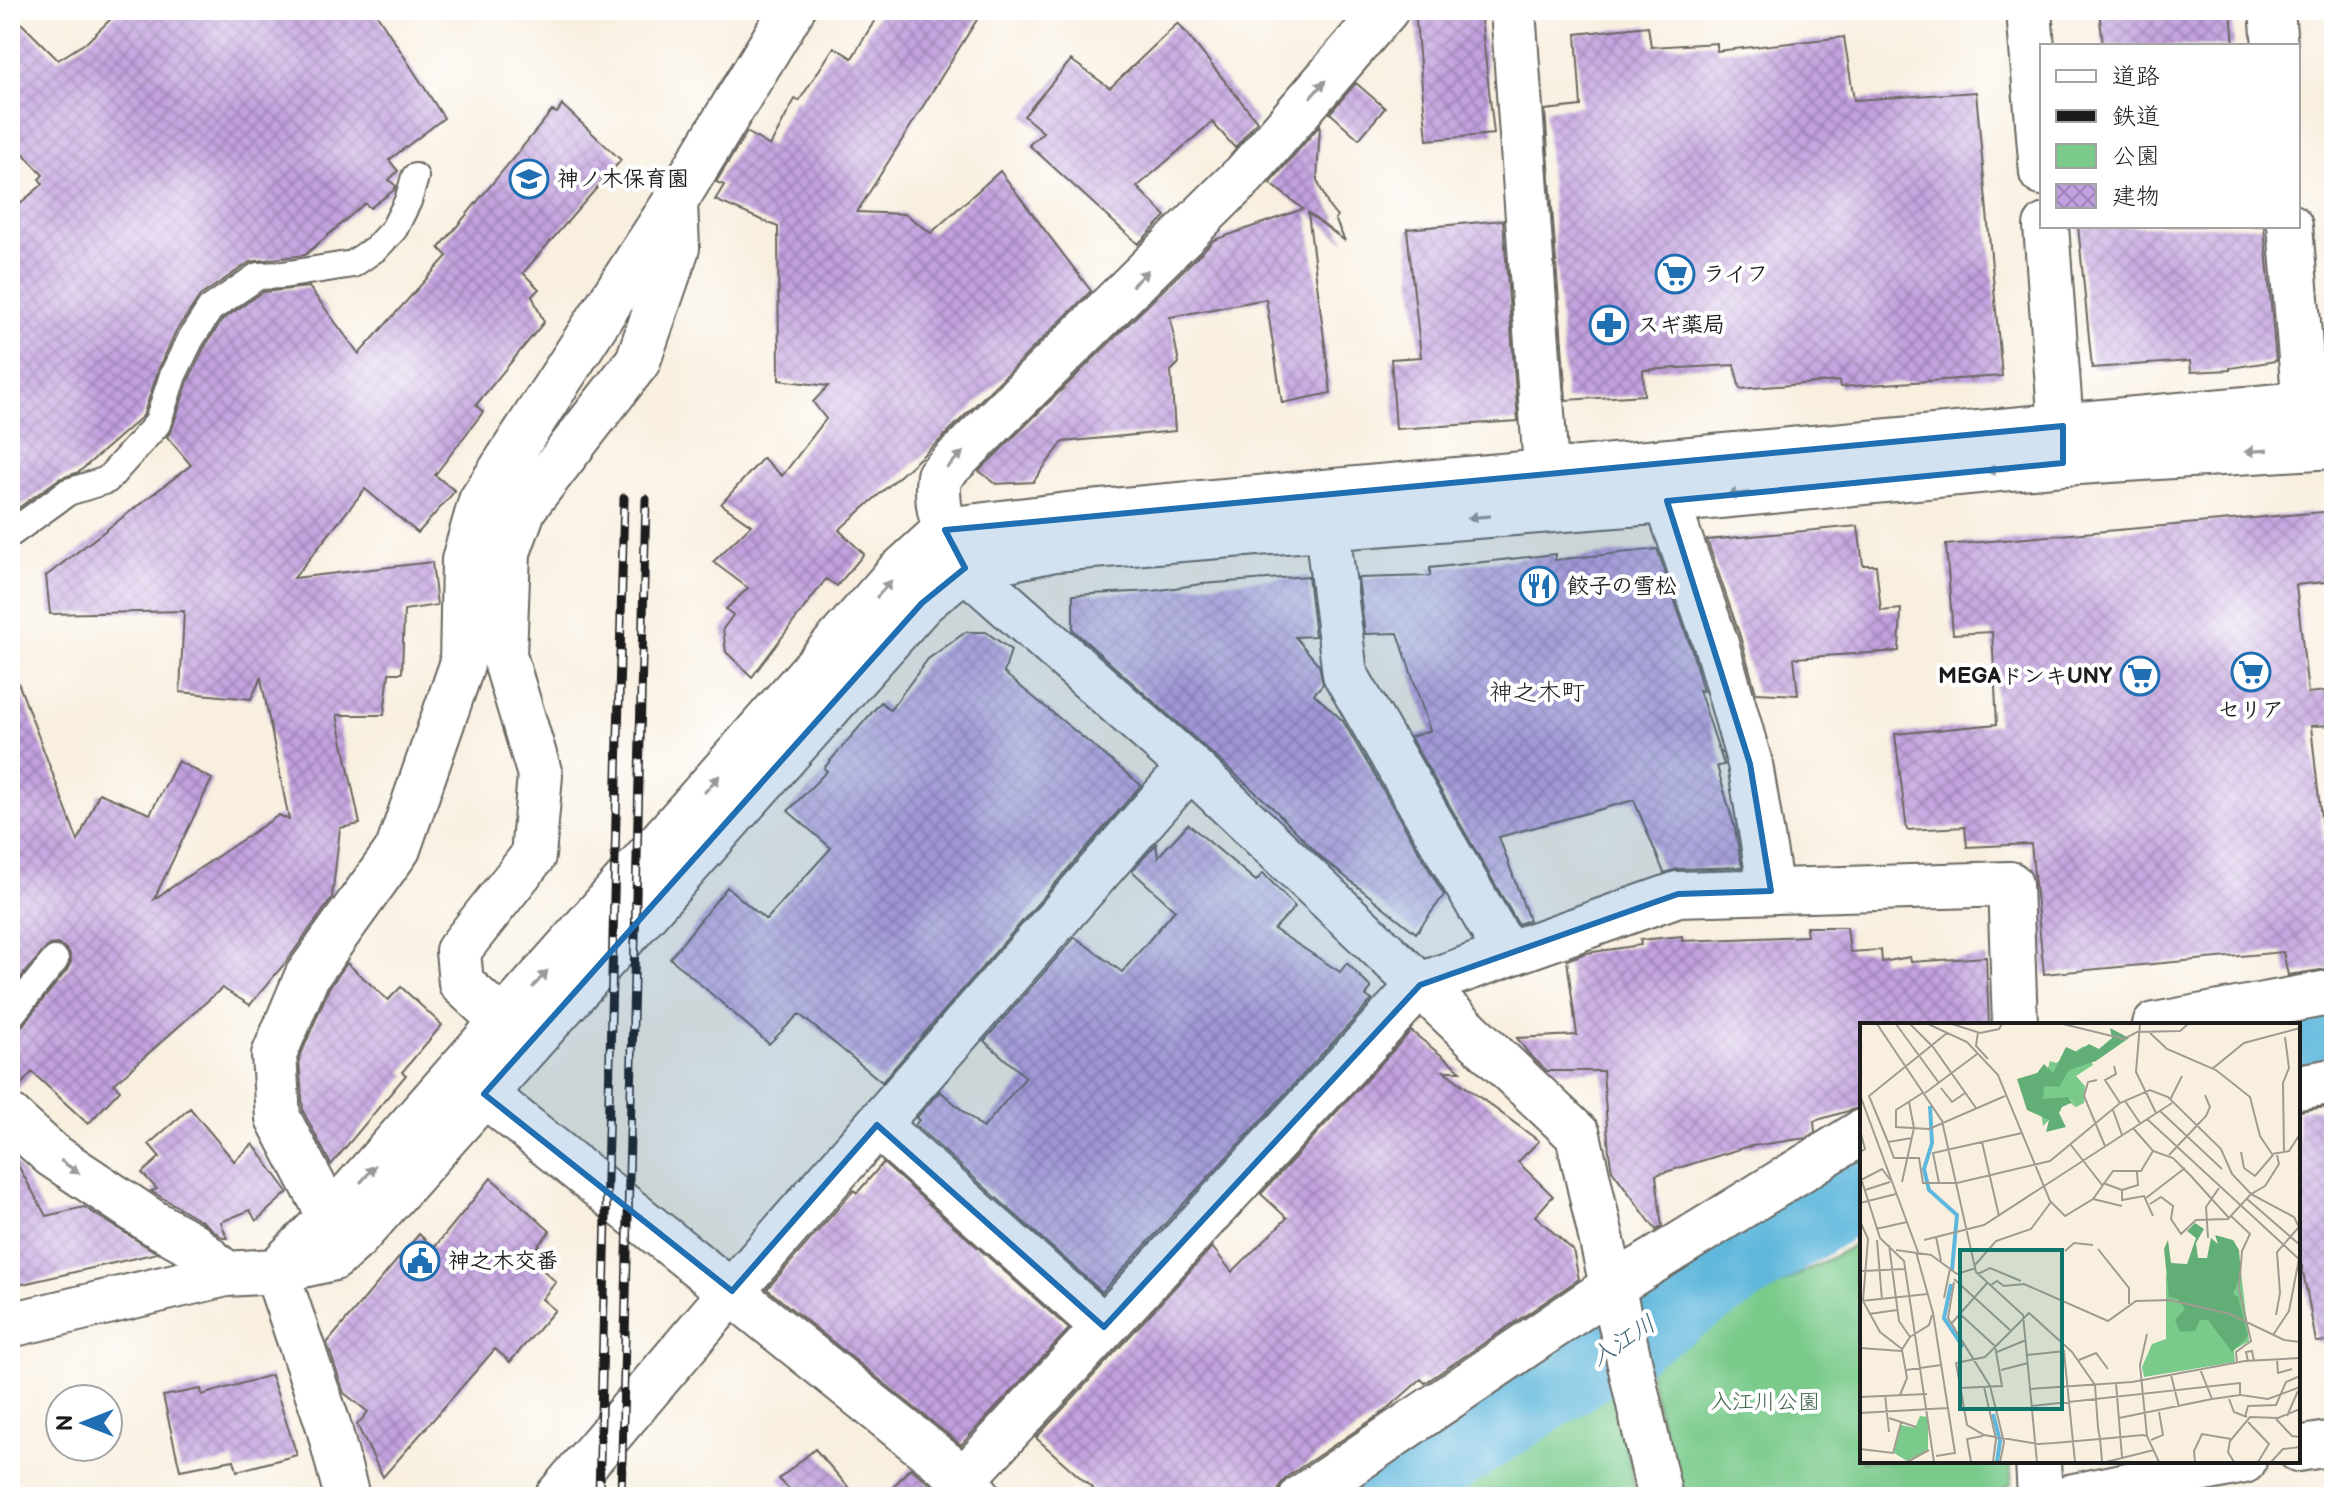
<svg xmlns="http://www.w3.org/2000/svg" width="2344" height="1507" viewBox="0 0 2344 1507" font-family="'Balsamiq Sans','Klee One',sans-serif">
<style>
.green{fill:#79ca8b;stroke:#4a7354;stroke-width:2}
.lines{fill:none;stroke-linecap:round;stroke-linejoin:round}
.river{stroke:#5eb7dc;stroke-width:78}
.building{fill:url(#building-cross-hatch)}
.lane-casing{stroke:#696660;stroke-width:30}
.street-casing{stroke:#696660;stroke-width:48}
.secondary-casing{stroke:#696660;stroke-width:48}
.lane{stroke:#fff;stroke-width:26}
.street{stroke:#fff;stroke-width:44}
.secondary{stroke:#fff;stroke-width:44}
.rail-casing{stroke:#1c1c1c;stroke-width:9}
.rail{stroke:#fff;stroke-width:6;stroke-dasharray:18;stroke-linecap:butt}
.oneway{fill:#999}
.marked{fill:#1f6fb2;fill-opacity:0.2;stroke:#1f6fb2;stroke-width:6;stroke-linejoin:round}
.labels{text-anchor:middle;dominant-baseline:central;stroke-width:8;stroke-linejoin:round;paint-order:stroke}
.poi-label{font-size:22px;font-weight:bold;fill:#1c1c1c;stroke:#fff;text-anchor:start}
.park-label{font-size:22px;fill:#416248;stroke:#fff}
.neighbourhood-label{font-size:24px;fill:#1c1c1c;stroke:#fff}
.water-label{font-size:24px;font-style:italic;fill:#3a6272;stroke:#fff}
.inset-river{fill:none;stroke:#5eb7dc;stroke-width:4}
.inset-road{fill:none;stroke:#a09b91;stroke-width:2}
.view{fill:#0f766e;fill-opacity:0.15;stroke:#0f766e;stroke-width:4}
.inset-edge{fill:none;stroke:#1c1c1c;stroke-width:4}
</style>
<defs>
<pattern id="building-cross-hatch" width="8" height="8" patternUnits="userSpaceOnUse" patternTransform="scale(2)"><rect width="8" height="8" fill="#c2a1df"/><path d="M0 0l8 8M0 8l8-8" fill="none" stroke="#9d82b4"/></pattern>
</defs>
<rect width="100%" height="100%" fill="#fff"/>
<filter id="ink" filterUnits="userSpaceOnUse"><feTurbulence type="fractalNoise" baseFrequency=".0125" numOctaves="2"/><feDisplacementMap in="SourceGraphic" scale="16" xChannelSelector="R" yChannelSelector="G"/><feConvolveMatrix kernelMatrix="1 2 1 2 8 2 1 2 1" color-interpolation-filters="sRGB"/></filter>
<filter id="wash" filterUnits="userSpaceOnUse"><feTurbulence type="fractalNoise" baseFrequency=".006" numOctaves="4" result="noise"/><feDisplacementMap in="SourceGraphic" scale="32" xChannelSelector="R" yChannelSelector="G"/><feGaussianBlur stdDeviation="1.8" result="paint"/><feColorMatrix in="noise" values="0 0 0 0 0 0 0 0 0 0 0 0 0 0 0 0 0 1.4 0 .05"/><feComposite in="paint" operator="in"/></filter>
<g filter="url(#wash)">
<rect width="100%" height="100%" fill="#f8efdf"/>
<path class="green" d="M1862 1241V1461H2010L2012 1483 2002 1491 1968 1497H1677L1646 1357Z
M1611 1371 1637 1497H1409Z"/>
<g class="lines">
<path class="river" d="M2298 1048 2334 1042
M1384 1497 1862 1186"/>
</g>
<g id="blocks">
<path class="building" d="M120 10H374L444 118 389 160 398 171 389 180 396 186 394 190 370 208 365 203 305 255 250 262 200 296 176 331 159 368 143 416 79 472 59 479 10 514V212L43 184 39 179 43 175 10 139V12L58 60 87 42Z
M881 10H983L857 212 905 214 931 233 1000 171 1091 291 939 441 839 530 864 554 837 586 826 579 752 677 726 652 723 629 733 615 726 609 748 588 713 562 751 525 721 504 763 458 782 476 826 419 813 402 828 386 779 380 778 227 715 200 724 185 716 182 747 132 770 146 795 99 799 101 834 47 852 58Z
M1415 10H1480L1494 134 1427 140Z
M2099 10H2231L2234 46H2103Z
M1178 23 1257 121 1235 148 1212 122 1137 187 1166 216 1138 244 1029 145 1043 132 1024 116 1071 60 1110 88Z
M1648 26 1651 47 1717 43V51L1844 37 1854 100 1976 92 2002 376 1840 387 1839 381 1740 389 1734 365 1643 370 1644 395 1566 400 1545 110 1581 106 1576 34Z
M1356 83 1385 108 1359 139 1330 113Z
M562 105 621 160 523 273 539 289 532 296 544 322 476 405 483 412 435 475 455 491 418 533 365 489 294 578 432 562 437 605 404 610 402 673H389L384 715H337L360 824 340 828 332 898 286 962 250 1005 222 988 114 1084 120 1090 88 1124 32 1072 14 1093H10V1032L22 1026 67 970 71 962 70 954 64 947 57 944 49 945 10 990V670L13 669 78 841 99 793 150 814 178 761 212 779 154 899 279 815 289 820 261 678 251 699 180 692 184 611 50 614 46 576 191 465 167 437 172 429 188 381 204 348 222 320 263 292 309 287 359 354 447 256 439 248 552 111 557 113Z
M1320 125 1317 180 1329 207 1337 217 1335 219 1345 241 1308 213 1331 393 1282 403 1266 299 1170 317 1179 363 1171 371 1175 431 1063 442 1033 482 996 484 979 471 1214 240 1303 209 1270 183Z
M1503 220 1518 421 1396 429 1391 359 1421 357 1407 229Z
M2078 226H2264L2276 361 2230 368V370L2191 372 2190 361 2092 368Z
M2334 511V581L2296 585 2308 693 2334 690V725L2311 726 2329 892H2334V968L2288 975 2283 952 2044 974 2031 844 1967 847 1965 827 1907 830 1895 734 1997 724 1992 632 1953 634 1946 545Z
M1858 526 1863 565H1876L1881 611 1901 609 1899 651 1794 658 1798 695 1756 693 1740 636 1707 540Z
M1657 549 1692 651 1703 691 1699 690 1724 765 1717 766 1735 829 1742 867 1677 869 1664 873 1634 800 1499 837 1529 920 1518 924 1410 737 1430 731 1398 633 1365 634 1358 578 1430 576V568L1555 554V560Z
M1308 576 1315 636 1295 637 1319 665 1323 684 1314 694 1343 721 1444 895 1416 933 1323 859 1271 806 1073 630V595L1153 591 1202 584Z
M966 632H986L1011 650 1004 673 1141 785 882 1082 799 1014 769 1044 670 958 727 887 766 920 831 848 788 811 827 771 824 768 881 702 890 710 928 659Z
M1188 824 1256 881 1263 873 1295 907 1274 929 1340 972 1347 963 1371 988 1366 996 1372 1000 1102 1292 915 1125 919 1120 916 1118 940 1091 983 1128 1026 1077 984 1041 1075 937 1122 972 1175 910 1132 871 1156 844 1158 857Z
M1806 927H1847L1850 952 1881 950 1882 962 1910 957 1911 962 1986 957 1989 1025H1862V1107L1814 1121 1815 1132 1806 1138 1746 1147 1656 1175 1662 1227 1656 1230 1612 1170 1609 1153 1603 1071H1547L1529 1054 1517 1038 1577 1035 1567 960 1586 953 1641 945 1640 940 1682 936V941L1807 936Z
M347 963 388 1000 401 987 442 1025 402 1072 406 1075 331 1165 303 1111 299 1059 329 988Z
M1411 1031 1461 1071H1444L1539 1141 1518 1162 1553 1196 1535 1216 1573 1250 1579 1279 1425 1383 1421 1379 1385 1411 1288 1476 1280 1485 1277 1497H1102L1036 1438 1212 1247 1232 1272 1287 1218 1261 1194Z
M2334 1106V1341L2316 1342 2302 1266H2298V1111Z
M190 1108 234 1161 253 1144 288 1192 256 1221 250 1210 221 1222 227 1238H223L202 1221 151 1191 157 1189 142 1173 160 1157 149 1144Z
M10 1151 46 1216 84 1207 157 1253 10 1287Z
M883 1163 1069 1329 961 1445 767 1289 854 1190 857 1193Z
M491 1178 550 1231 529 1257 556 1282 542 1299 555 1310 510 1362 495 1349 383 1477 357 1425 368 1412 344 1393 327 1343 419 1234 434 1248Z
M271 1375 297 1455 237 1471 234 1460 180 1470 163 1396 201 1389 202 1395Z
M815 1449 857 1497H797L779 1479Z
M910 1468 938 1490 933 1497H884Z"/>
</g>
</g>
<g filter="url(#ink)">
<use href="#blocks" fill-opacity="0" stroke="#696660" stroke-width="2"/>
<g class="lines">
<defs>
<path id="lane" d="M10 534 68 492 107 480 157 424 173 375 190 340 210 309 258 276 283 275 353 264 376 248 394 229 408 201 415 177
M10 1016 55 960"/>
<path id="street" d="M1513 10 1549 510
M2272 10 2275 46
M2290 226 2308 443
M1667 501 1716 644 1750 764 1771 891
M1327 529 1345 674 1507 954
M963 565C947 534 934 512 939 476L1245 174 1386 10
M2155 1025 2334 992
M527 1044 461 983 458 951 533 856 540 775 504 655 508 552 524 508 638 361 677 248 675 202 792 10
M2298 1087 2334 1081
M484 1094 964 1479 979 1497
M10 1117 52 1155 154 1223 190 1243 226 1274
M877 1125 1104 1327
M356 1238 330 1217 278 1118 274 1055 307 976 398 849 462 665 464 560 481 501 675 202
M276 1271 328 1424 347 1497
M2038 1461 2040 1497
M964 1479 1420 985 1678 894 2010 884 2015 1025
M557 1497 732 1291 1190 767
M1302 1497 1613 1286 1862 1132"/>
<path id="secondary" d="M2029 10 2042 173
M2046 226 2063 453
M965 568 1190 767 1578 1135 1660 1497
M276 1271 330 1217 896 575 945 530 1068 515 2334 401
M10 1325 226 1274 276 1271 334 1258 356 1238 922 603 965 568 1055 549 1667 501 2063 463 2334 446
M2298 1449 2334 1443
M2069 1497 2244 1461"/>
</defs>
<use href="#lane" class="lane-casing"/>
<use href="#street" class="street-casing"/>
<use href="#secondary" class="secondary-casing"/>
<use href="#lane" class="lane"/>
<use href="#street" class="street"/>
<use href="#secondary" class="secondary"/>
<defs>
<path id="rail" d="M599 1497 624 498
M621 1497 646 499"/>
</defs>
<use href="#rail" class="rail-casing"/>
<use href="#rail" class="rail"/>
</g>
<defs><path id="oneway-solid" d="M-6-.8H1V-3.2L6.5 0L1 3.2V.8H-6Z" transform="scale(2)"/></defs>
<g class="oneway">
<use href="#oneway-solid" transform="translate(1318 89) rotate(-49)"/>
<use href="#oneway-solid" transform="translate(1140 278) rotate(-45)"/>
<use href="#oneway-solid" transform="translate(2256 451) rotate(176)"/>
<use href="#oneway-solid" transform="translate(955 460) rotate(-45)"/>
<use href="#oneway-solid" transform="translate(1997 470) rotate(175)"/>
<use href="#oneway-solid" transform="translate(1738 494) rotate(175)"/>
<use href="#oneway-solid" transform="translate(1479 517) rotate(175)"/>
<use href="#oneway-solid" transform="translate(884 589) rotate(-49)"/>
<use href="#oneway-solid" transform="translate(712 784) rotate(-49)"/>
<use href="#oneway-solid" transform="translate(540 979) rotate(-49)"/>
<use href="#oneway-solid" transform="translate(70 1167) rotate(35)"/>
<use href="#oneway-solid" transform="translate(368 1174) rotate(-49)"/>
</g>
</g>
<path class="marked" d="M2063 426V463L1667 501 1750 764 1771 891 1678 894 1420 985 1104 1327 877 1125 732 1291 484 1094 922 603 965 568 945 530Z"/>
<defs>
<symbol id="school-ring" viewBox="-11 -11 22 22"><circle r="9.5" fill="#fff" stroke="#1f6fb2" stroke-width="1.5"/><path d="M0-5L7-2L0 1L-7-2ZM-4 1L0 2.5L4 1V4Q0 6-4 4Z" fill="#1f6fb2"/></symbol>
<symbol id="supermarket-ring" viewBox="-11 -11 22 22"><circle r="9.5" fill="#fff" stroke="#1f6fb2" stroke-width="1.5"/><path d="M-6-5.5h2.5l.6 2H6L4.5 2H-2.5L-4.4-4H-6ZM-1.5 3.2a1.3 1.3 0 1 0 .1 0ZM3 3.2a1.3 1.3 0 1 0 .1 0Z" fill="#1f6fb2"/></symbol>
<symbol id="pharmacy-ring" viewBox="-11 -11 22 22"><circle r="9.5" fill="#fff" stroke="#1f6fb2" stroke-width="1.5"/><path d="M-2-6h4v4h4v4h-4v4h-4v-4h-4v-4h4Z" fill="#1f6fb2"/></symbol>
<symbol id="restaurant-ring" viewBox="-11 -11 22 22"><circle r="9.5" fill="#fff" stroke="#1f6fb2" stroke-width="1.5"/><path d="M-5-6h1v4h1v-4h1v4h1v-4h1v5L-1.5 .5V6h-2V.5L-5-1ZM5-6V6H3V1.5H1.5Q1.5-4 5-6Z" fill="#1f6fb2"/></symbol>
<symbol id="civic-ring" viewBox="-11 -11 22 22"><circle r="9.5" fill="#fff" stroke="#1f6fb2" stroke-width="1.5"/><path d="M-.6-6.5H3V-4.5H.6V-3L4-1V1h2V6H-6V1h2V-1L-.6-3ZM-1.2 2.5V6h2.4V2.5Z" fill="#1f6fb2"/></symbol>
</defs>
<g fill-rule="evenodd">
<use href="#school-ring" x="507" y="157" width="44" height="44"/>
<use href="#supermarket-ring" x="1653" y="252" width="44" height="44"/>
<use href="#pharmacy-ring" x="1587" y="303" width="44" height="44"/>
<use href="#restaurant-ring" x="1517" y="564" width="44" height="44"/>
<use href="#supermarket-ring" x="2229" y="650" width="44" height="44"/>
<use href="#supermarket-ring" x="2118" y="654" width="44" height="44"/>
<use href="#civic-ring" x="398" y="1239" width="44" height="44"/>
</g>
<g class="labels">
<g class="poi-label">
<text x="557" y="179">神ノ木保育園</text>
<text x="1703" y="274">ライフ</text>
<text x="1637" y="325">スギ薬局</text>
<text x="1567" y="586">餃子の雪松</text>
<text x="2112" y="676" text-anchor="end">MEGAドンキUNY</text>
<text x="2251" y="710" text-anchor="middle">セリア</text>
<text x="448" y="1261">神之木交番</text>
</g>
<g class="park-label">
<text x="1765" y="1402">入江川公園</text>
</g>
<g class="neighbourhood-label">
<text x="1537" y="692">神之木町</text>
</g>
<g class="water-label">
<text transform="translate(1623 1341) rotate(-33)">入江川</text>
</g>
</g>
<g transform="translate(1860 1023)">
<rect width="440" height="440" fill="#f8efdf"/>
<path d="M224 23 233 42 216 53 225 63 224 80 216 84 210 76 183 103 179 76 190 38 196 40ZM381 249 389 318 374 327 375 339 284 354 282 344 292 321 306 316V252ZM60 393 68 394V427L47 438 34 430 41 402 55 405Z" fill="#79ca8b"/>
<path d="M250 5 269 15 236 38 209 47 199 64 184 63 183 76 208 74 217 86 211 80 202 84 199 90 206 104 186 109 189 97 167 87 157 56 177 50 184 41 193 50 206 24 217 29 229 21 239 26 252 15ZM335 200 344 206 336 220 338 235H347L351 215 358 221 355 212 373 217 379 227 381 252 373 271 378 274 388 313 372 329 348 297H340L335 308 320 309 315 297 325 286 318 276 309 274 304 226 308 217 311 240 327 241 336 215 327 208Z" fill="#62ae77"/>
<path class="inset-river" d="M70 83 72 120 64 146 69 167 97 192 92 247M91 261 84 295 103 324M133 391 140 418 137 439"/>
<path class="inset-road" d="M17 1 82 98 116 249 163 292 177 439M36 1 79 60M50 1 73 24 116 85M68 1 107 19 138 52 190 178 205 193 233 176 253 148H281L293 128M92 1 120 10 139 6 142 1M203 1 264 16 277 9 320 8 328 1M280 1 276 49 296 90M118 9 116 23 128 36M290 10 307 26 356 47 390 74 400 113 412 131 429 128 440 111M254 43 256 51 245 57 260 80M352 46 384 20 440 5M237 57 228 59 224 73 245 123M81 65 92 79 105 70M64 69 36 87V104L69 106 145 73M65 70 117 31M0 72 58 229M310 77 322 53M265 78 280 100M253 87 262 112M300 88 362 146M287 96 440 237M273 105 293 128 313 135 330 152M0 107 5 126 0 129M52 115 28 119 34 135H59L63 160H97L190 138 260 80 290 67 308 74 361 126 372 151 391 171 405 163 419 141 417 132M28 119 9 73 87 10M122 119 139 193M211 122 242 162M381 129 384 145 395 153 413 132M424 130 423 60 429 45 425 14M309 132 346 93 350 84 345 72M0 152 20 215 44 238 74 439M330 152 369 195M1 157 22 146 32 159M42 159 54 105 49 79M79 160 73 130 162 110M243 160 262 167V177L284 173 293 193M5 167 30 159M262 167 278 162 277 149M286 175 325 145M233 176 262 183M387 176 440 222M0 180 36 171M290 181 301 174 313 183 311 196 321 211 336 197 368 196 391 171 434 194 440 206M371 193 390 211 382 228 379 266 391 318 376 329 377 340M0 198 8 216 3 278 20 309 42 326M16 206 47 199M76 214 81 238M348 215 346 184 359 165M17 217 22 277M64 217 124 202 312 80M29 222 39 298 50 314M238 226 269 265V281M36 227 71 232 97 251 116 245M205 228 214 220 233 222M56 229 73 290 95 430 76 433M115 242 136 218 171 206 191 179M2 248 45 246M118 251 130 245 161 258M94 256 150 307M94 259 88 295 130 363 144 419 140 439M131 262 137 258 144 263 164 261 248 298 276 278 310 277 370 291 424 317 440 319M84 275 90 246M1 278 68 271M9 291 37 287M416 292 420 270 417 229 439 204M91 301 128 259M413 312 429 288 439 236M0 325 41 328 50 314 69 302 72 292M137 329 166 317M204 329 215 439M167 332 205 328M417 336 418 350 432 346M219 337 236 330 248 346M388 338 386 329 392 328 394 338M46 347 81 342M141 347 168 340M311 352 319 384M256 360 262 434M124 364 136 416 133 439M100 365 142 363 135 323 101 292M170 366 272 359 385 338 440 335M25 372 29 409M40 372 47 355 42 327M0 374 67 371M352 376 380 372M369 376 374 389 387 394M171 383 380 360V372L408 376 440 364M0 390 88 385M427 393 438 368M385 394 388 383 416 382 426 359 440 353M29 395 56 404M259 395 352 376 340 346M416 396 432 413 440 414M388 399 409 421 398 439M287 413 280 342 287 311M291 417 303 412 299 389M0 426 33 430 41 400M47 439 69 427M111 439 107 416 123 413M242 439 241 426 240 416 238 405 235 362 212 329 169 290 125 334 96 340 107 402 124 412 178 421 194 420 240 416 283 412 287 413 299 439M246 439 294 427M335 439 334 428 342 411 371 416M374 439 368 429 370 418 390 394 418 395 440 386M411 439 423 426 440 424"/>
<path class="view" d="M100 227H202V386H100Z"/>
<rect width="440" height="440" class="inset-edge"/>
</g>
<rect width="2344" height="1507" fill="none" stroke="#fff" stroke-width="40"/>
<rect x="2040" y="44" width="260" height="184" fill="#ffffff" stroke="#a4a4a4" stroke-width="2"/>
<rect x="2056" y="70" width="40" height="12" fill="#ffffff" stroke="#a4a4a4" stroke-width="2"/>
<text x="2112" y="84" font-size="24" fill="#1c1c1c">道路</text>
<rect x="2056" y="110" width="40" height="12" fill="#1c1c1c" stroke="#a4a4a4" stroke-width="2"/>
<text x="2112" y="124" font-size="24" fill="#1c1c1c">鉄道</text>
<rect x="2056" y="144" width="40" height="24" fill="#79ca8b" stroke="#a4a4a4" stroke-width="2"/>
<text x="2112" y="164" font-size="24" fill="#1c1c1c">公園</text>
<rect x="2056" y="184" width="40" height="24" fill="url(#building-cross-hatch)" stroke="#a4a4a4" stroke-width="2"/>
<text x="2112" y="204" font-size="24" fill="#1c1c1c">建物</text>
<g transform="translate(84 1423) rotate(270)"><circle r="38" fill="#ffffff" stroke="#a4a4a4" stroke-width="2"/>
<path d="M0-6L14 30L0 20L-14 30Z" fill="#1f6fb2"/>
<text y="-12" font-size="22" font-weight="bold" text-anchor="middle" fill="#1c1c1c">N</text>
</g>
</svg>
